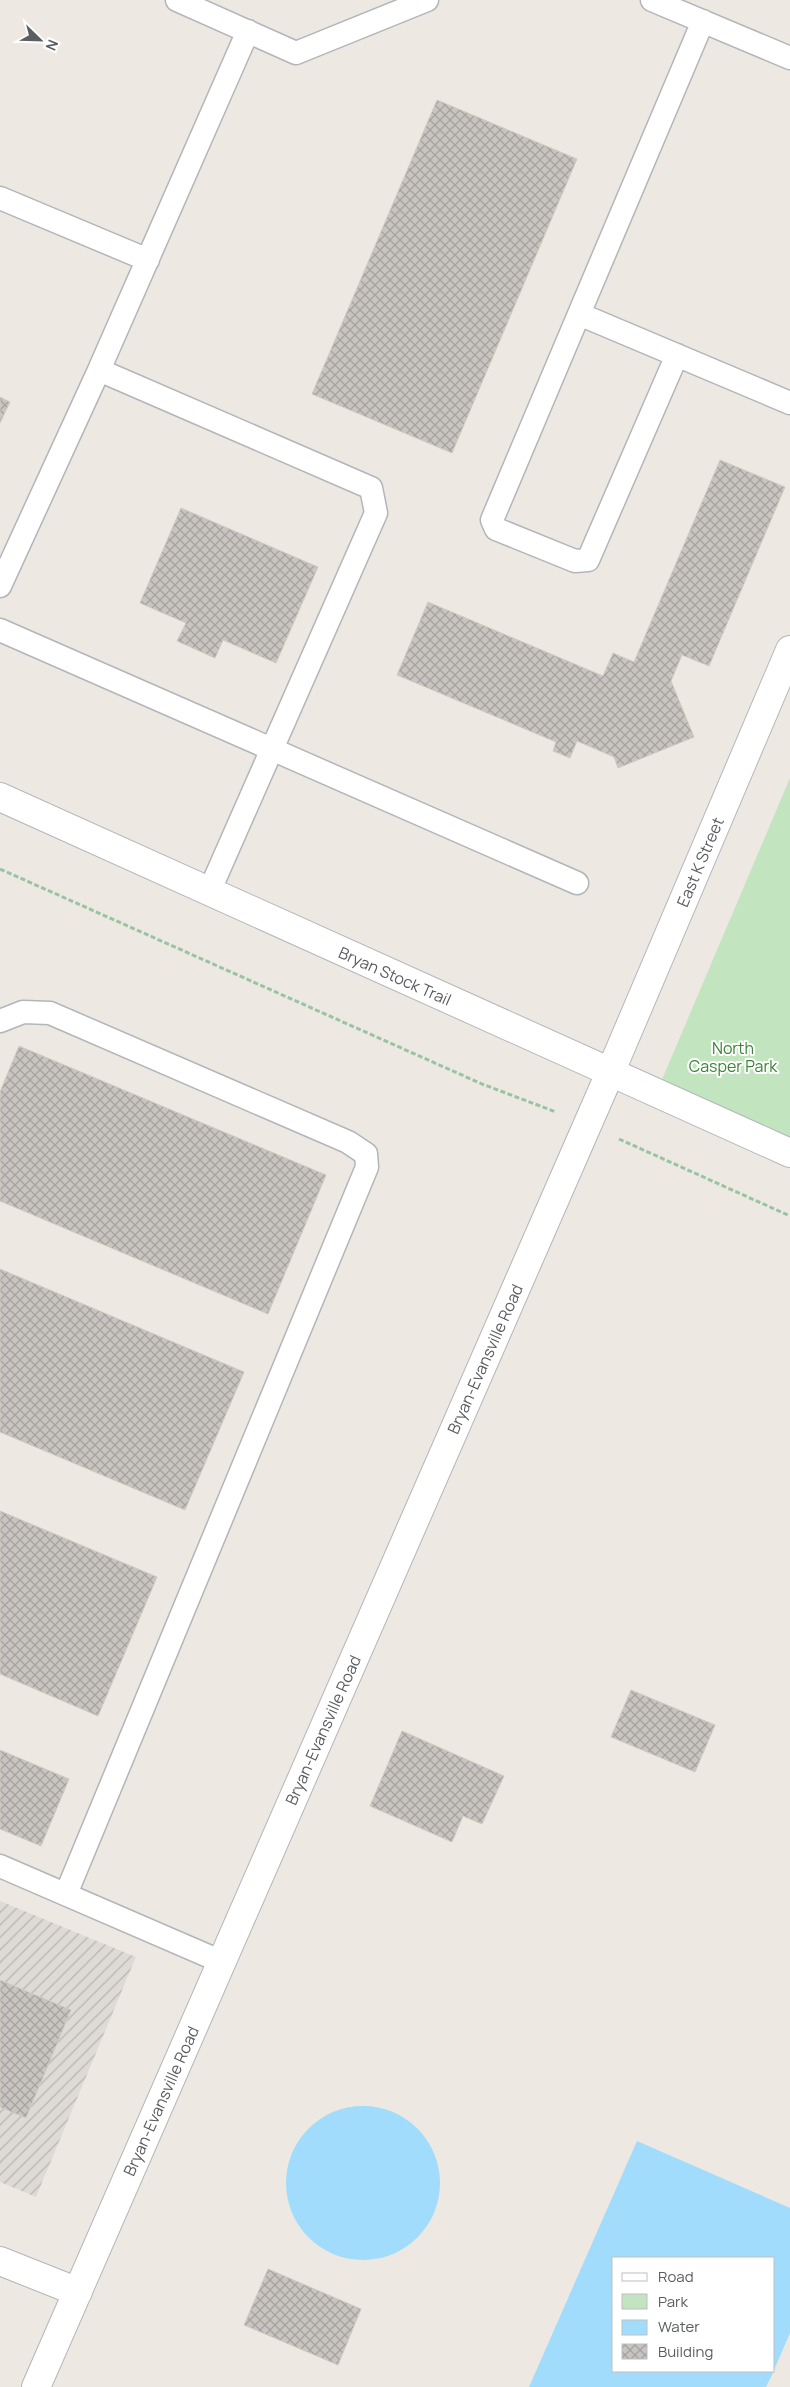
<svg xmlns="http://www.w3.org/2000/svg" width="790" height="2387" viewBox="0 0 790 2387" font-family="Manrope,sans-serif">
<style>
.industrial{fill:url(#industrial-furrows)}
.green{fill:#c2e4bf}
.water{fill:#a2dcfc}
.building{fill:url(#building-cross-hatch);stroke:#d1cbc0}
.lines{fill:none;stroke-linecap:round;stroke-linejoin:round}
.lane-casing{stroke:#b2b5b9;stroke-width:25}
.street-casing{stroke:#b2b5b9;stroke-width:30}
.secondary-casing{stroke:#b3b7bc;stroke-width:30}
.path{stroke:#98c4a2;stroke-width:3;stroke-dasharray:5 2.5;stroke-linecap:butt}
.lane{stroke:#fff;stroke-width:22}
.street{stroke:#fff;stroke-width:28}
.secondary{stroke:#fff;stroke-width:28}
.labels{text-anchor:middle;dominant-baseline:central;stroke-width:4;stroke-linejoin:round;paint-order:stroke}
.street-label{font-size:16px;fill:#5a5e62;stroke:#fff}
.park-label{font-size:16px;fill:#3a8437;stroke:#fff}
</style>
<defs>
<pattern id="industrial-furrows" width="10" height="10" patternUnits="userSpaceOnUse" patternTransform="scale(1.25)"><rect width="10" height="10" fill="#dedbd6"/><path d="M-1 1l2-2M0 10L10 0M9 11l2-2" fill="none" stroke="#b7b5b1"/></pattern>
<pattern id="building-cross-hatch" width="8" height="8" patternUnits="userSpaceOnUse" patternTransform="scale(1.25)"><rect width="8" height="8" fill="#c8c4bf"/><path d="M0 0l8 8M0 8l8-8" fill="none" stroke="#a5a29f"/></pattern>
</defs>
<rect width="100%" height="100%" fill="#ede9e2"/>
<path class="industrial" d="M0 1901 136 1957 36 2197 0 2182Z"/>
<path class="green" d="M790 778V1145L658 1089Z"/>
<path class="water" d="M286 2183a77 77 0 1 1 154 0a77 77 0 1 1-154 0Z
M637 2141 790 2208V2333L774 2370V2258H614V2371H774L766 2387H529Z"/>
<path class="building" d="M437 100 577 159 452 453 312 394Z
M0 397 10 402 0 423Z
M720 460 785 487 709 666 682 655 671 681 694 737 618 768 614 757 577 741 570 758 553 751 556 742 397 675 428 602 603 676 613 653 634 662Z
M181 508 318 567 276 663 223 640 215 658 177 641 186 623 140 603Z
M19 1046 326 1175 268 1314 0 1201V1092Z
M0 1269 244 1372 185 1510 0 1432Z
M0 1511 157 1577 98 1716 0 1674Z
M631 1690 715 1725 695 1772 611 1737Z
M402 1731 504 1776 482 1824 463 1816 452 1842 370 1806Z
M0 1750 69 1779 41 1846 0 1829Z
M0 1980 71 2010 26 2118 0 2107Z
M268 2269 361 2309 338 2365 244 2325Z"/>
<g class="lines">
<defs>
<path id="lane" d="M177 0 296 53 427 0
M652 0 790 58
M703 21 579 314 790 403
M0 198 148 260
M579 314 492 520 496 529 575 561 588 560 677 355
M99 370 248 31
M0 586 99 370 371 488 376 513 209 892
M0 630 577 883
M0 1021 23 1012 50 1013 348 1142 366 1154 367 1167 66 1894
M0 1866 222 1962"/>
<path id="street" d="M0 2261 78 2292
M36 2387 610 1073"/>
<path id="secondary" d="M0 797 790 1153
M610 1073 790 650"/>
</defs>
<use href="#lane" class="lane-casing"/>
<use href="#street" class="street-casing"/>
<use href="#secondary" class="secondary-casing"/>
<path class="path" d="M0 869 482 1084 556 1112
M619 1139 790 1216"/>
<use href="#lane" class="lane"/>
<use href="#street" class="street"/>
<use href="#secondary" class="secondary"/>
</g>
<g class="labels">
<g class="street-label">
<text transform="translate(700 862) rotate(-67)">East K Street</text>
<text transform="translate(395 976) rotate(24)">Bryan Stock Trail</text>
<text transform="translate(485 1359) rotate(-66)">Bryan-Evansville Road</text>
<text transform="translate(323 1730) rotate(-66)">Bryan-Evansville Road</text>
<text transform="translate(161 2101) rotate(-66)">Bryan-Evansville Road</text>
</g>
<g class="park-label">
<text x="733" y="1048">North<tspan x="733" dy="18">Casper Park</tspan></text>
</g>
</g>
<rect x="612" y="2257" width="162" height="115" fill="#ffffff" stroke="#bdbfc0"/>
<rect x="622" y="2273" width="25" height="8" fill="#ffffff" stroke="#bdbfc0"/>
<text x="658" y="2282" font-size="15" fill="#5a5e62">Road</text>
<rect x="622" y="2294" width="25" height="15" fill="#c2e4bf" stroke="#bdbfc0"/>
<text x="658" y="2307" font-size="15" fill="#5a5e62">Park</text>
<rect x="622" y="2320" width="25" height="15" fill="#a2dcfc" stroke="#bdbfc0"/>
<text x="658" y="2332" font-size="15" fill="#5a5e62">Water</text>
<rect x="622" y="2344" width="25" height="15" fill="url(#building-cross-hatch)" stroke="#bdbfc0"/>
<text x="658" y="2357" font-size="15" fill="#5a5e62">Building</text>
<g transform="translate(40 40) rotate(113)" stroke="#ffffff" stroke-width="4" paint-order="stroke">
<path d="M0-4L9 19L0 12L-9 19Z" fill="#5a5e62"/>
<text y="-8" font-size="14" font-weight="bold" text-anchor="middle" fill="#5a5e62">N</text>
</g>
</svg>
